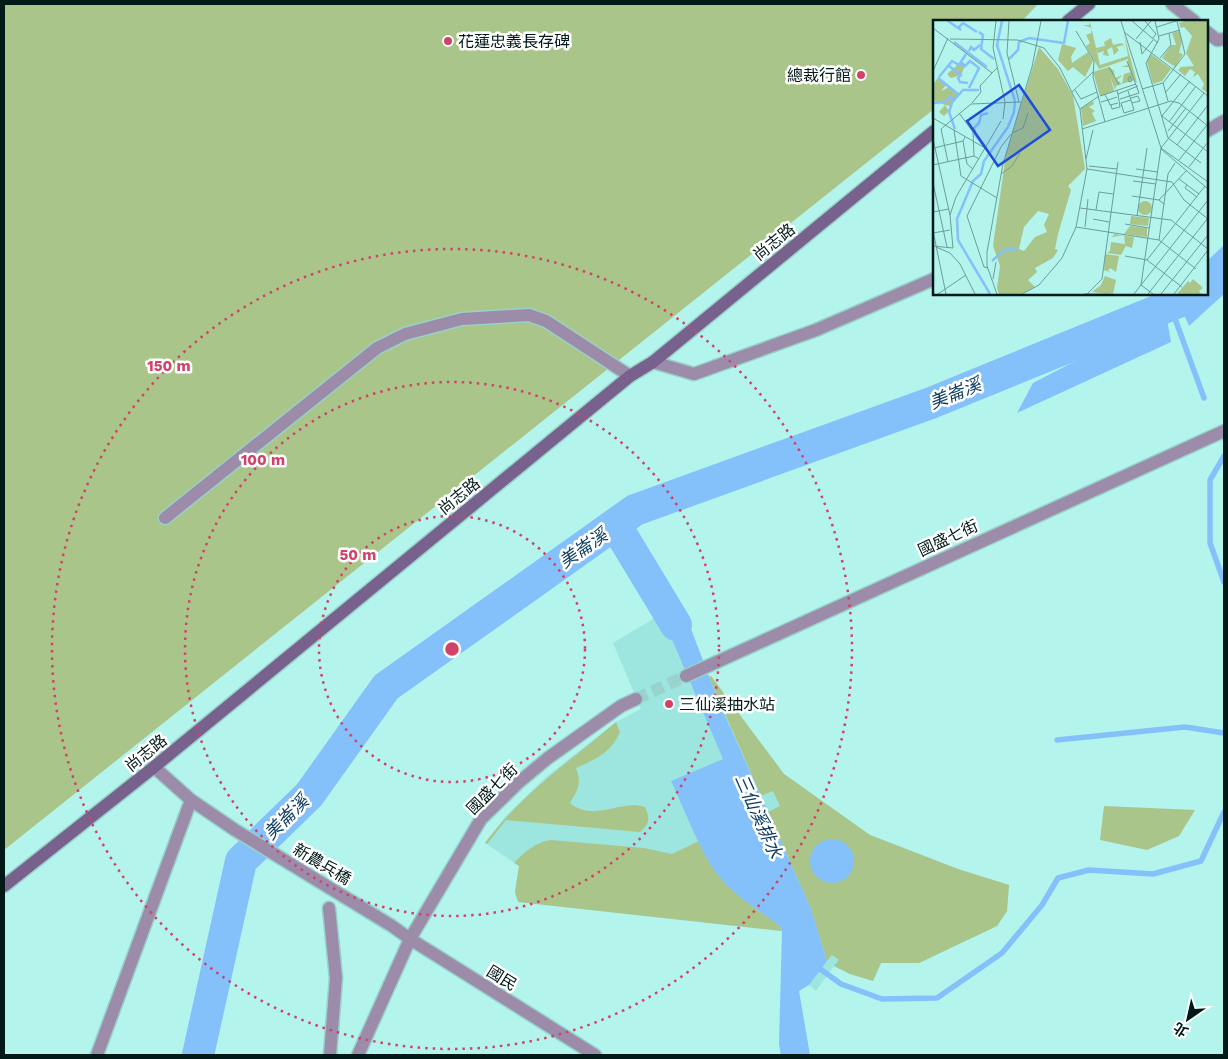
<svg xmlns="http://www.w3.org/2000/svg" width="1228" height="1059" viewBox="0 0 1228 1059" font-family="'Work Sans','Noto Sans TC',sans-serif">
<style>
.built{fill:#9de6e0}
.green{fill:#aac589}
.water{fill:#84c1fb}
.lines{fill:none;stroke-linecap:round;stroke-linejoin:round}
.stream{stroke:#84c1fb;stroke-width:5.5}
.river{stroke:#84c1fb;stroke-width:32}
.street-tunnel{stroke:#98d3cd;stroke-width:12;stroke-dasharray:12 6;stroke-linecap:butt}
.street-casing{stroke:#97d1cb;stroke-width:15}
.secondary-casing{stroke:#97d1cb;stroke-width:15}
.street{stroke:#9c8caa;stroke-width:12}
.secondary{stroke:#78628d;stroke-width:12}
.ring{fill:none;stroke:#d14269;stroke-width:2.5;stroke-dasharray:2.5 5}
.poi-dot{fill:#d14269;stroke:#fff;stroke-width:2}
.labels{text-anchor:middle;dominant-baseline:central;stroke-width:5;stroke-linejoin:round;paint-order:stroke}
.poi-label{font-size:16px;fill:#011a18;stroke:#fff;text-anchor:start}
.street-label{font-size:16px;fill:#011a18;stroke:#fff}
.water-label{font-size:18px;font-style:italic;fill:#103d62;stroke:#fff}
.inset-river{fill:none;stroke:#84c1fb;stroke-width:2.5}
.inset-road{fill:none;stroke:#6c9d98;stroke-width:1}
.view{fill:#1d4ed8;fill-opacity:0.15;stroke:#1d4ed8;stroke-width:2.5}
.inset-edge{fill:none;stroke:#011a18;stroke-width:2.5}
.centre{fill:#d14269;stroke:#fff;stroke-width:2.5}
.ring-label{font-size:15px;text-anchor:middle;font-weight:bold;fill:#d14269;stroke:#fff;stroke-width:5;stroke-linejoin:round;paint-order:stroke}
</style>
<rect width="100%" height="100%" fill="#b3f4ed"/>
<path class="built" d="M684 610 709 677 711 676 784 774 870 835 958 869 1009 885 1007 911 997 926 919 963H881L873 981 850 974 834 966 816 991 809 985 781 931 518 902 515 892 519 866 485 843 505 817 547 776 616 722 641 709 613 643 658 616Z"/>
<path class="green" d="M4 4H1038L1022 21H934V109L4 850Z
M711 676 784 774 870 835 958 869 1009 885 1007 911 997 926 919 963H881L873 981 850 974 834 966 839 960 832 955 827 961 811 909 768 812 780 806 773 791 761 796 709 677Z
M616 722 620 732C611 753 596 759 576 768 582 783 578 790 570 803 595 823 620 799 645 807 650 818 650 824 640 832L506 820 487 844 485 843C524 791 568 763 616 722Z
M1104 806 1195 810 1179 836 1147 850 1100 840Z
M551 840 644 848 672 854 699 841C718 884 742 899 779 925L782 931 518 902 515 892 519 866 514 863C524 852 536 842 551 840Z"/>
<path class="water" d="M1224 245V294L1189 326 1175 294H1207V261Z
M1166 314 1171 342 1017 413 1033 383Z
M684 611 718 700 811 909 827 961 809 985 799 991 810 1055H781L779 1044 782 931 779 925C758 910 733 895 717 874 700 852 684 808 671 781L723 759 662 616Z
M810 861a22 22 0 1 1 44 0a22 22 0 1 1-44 0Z"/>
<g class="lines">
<path class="stream" d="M1170 305 1204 398
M1224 456 1210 480V543L1224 582
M1057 740 1185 727 1224 733
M816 966 841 984 882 999 937 998 1002 953 1042 905 1058 878 1089 870 1153 874 1201 861 1224 812"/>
<path class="river" d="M615 524 676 625
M198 1055 241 861 309 795 386 687 635 510 931 403 1198 294"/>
<path class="street-tunnel" d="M636 699 686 676"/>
<defs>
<path id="street" d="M1172 4 1194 21
M1207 32 1217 40 1224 39
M1207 131 1224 121
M653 362 694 374 816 330 934 279
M165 518 377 348 405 334 462 319 529 315 546 321 630 376
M686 676 1224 431
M154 767 191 800 235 830 392 926 410 939 595 1055
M329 908 336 978 330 1055
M97 1055 191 800
M358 1055 410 939 481 819 518 783 548 758 621 706 636 699"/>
<path id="secondary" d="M1068 21 1089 4
M4 886 154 767 630 376 653 362 934 131"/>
</defs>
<use href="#street" class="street-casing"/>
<use href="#secondary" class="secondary-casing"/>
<use href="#street" class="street"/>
<use href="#secondary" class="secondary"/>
</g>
<g class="ring">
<circle cx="452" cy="649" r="133"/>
<circle cx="452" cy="649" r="267"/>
<circle cx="452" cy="649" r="400"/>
</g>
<g class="poi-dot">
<circle cx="448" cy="41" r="5"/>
<circle cx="861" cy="75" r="5"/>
<circle cx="669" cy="704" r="5"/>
</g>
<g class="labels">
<g class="poi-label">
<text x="458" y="41">花蓮忠義長存碑</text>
<text x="851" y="75" text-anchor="end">總裁行館</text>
<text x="679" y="704">三仙溪抽水站</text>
</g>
<g class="street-label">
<text transform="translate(774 242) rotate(-39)">尚志路</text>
<text transform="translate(459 496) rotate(-39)">尚志路</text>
<text transform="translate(948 538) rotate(-25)">國盛七街</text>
<text transform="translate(146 753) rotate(-39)">尚志路</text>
<text transform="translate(492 789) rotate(-45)">國盛七街</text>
<text transform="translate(322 864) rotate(31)">新農兵橋</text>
<text transform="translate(502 978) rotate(32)">國民</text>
</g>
<g class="water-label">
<text transform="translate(955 393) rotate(-22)">美崙溪</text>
<text transform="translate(583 548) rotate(-35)">美崙溪</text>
<text transform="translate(759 816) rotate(66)">三仙溪排水</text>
<text transform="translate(286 817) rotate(-45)">美崙溪</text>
</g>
</g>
<g transform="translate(933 20)">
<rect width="275" height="275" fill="#b3f4ed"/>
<path d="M252 1H275V73L269 69 271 64 265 54 260 57 262 52 257 49 252 56 245 50 248 47 261 46 253 33 259 16 251 7 248 8 246 3ZM157 2 167 45 195 36 191 14 204 63 201 60 183 66 182 70 177 56 181 71 167 76 160 52 176 47 181 51 182 58 190 55 184 60 189 64 191 54 198 52 196 47H188L195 45V39L166 49 153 26 157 23 153 15 158 13 159 8 150 5H156ZM246 11 249 21 246 33 250 34 242 47 229 38 238 25H243L239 13ZM178 18 180 25 188 23 190 24 192 29 190 25 183 27 186 30 181 35 179 27 174 30 176 36 170 35 171 31 165 33 166 37 163 28 172 26 171 22ZM129 24 143 28 138 37 139 43 155 32 160 41 152 57 140 47 135 51 125 40ZM106 27 125 49 140 76 152 149 135 166 138 170 125 214 122 229 125 230 120 238 102 248 104 252 95 260 102 267 88 274H66L64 268 67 246 60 226 73 134ZM105 191 116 194 111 205 114 212 102 217 91 231 86 229 91 207ZM218 34 238 49 229 61 220 64 214 42ZM28 42 32 46 28 55 18 58 14 54ZM5 58 14 64 8 71 16 67 25 74 18 86 12 85 16 91 11 96 6 92 12 85 0 80V64ZM160 81 161 84 156 87 162 91 159 93 163 101 150 106 148 88ZM205 188a7 7 0 1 1 14 0a7 7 0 1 1-14 0ZM198 196 216 198 215 206 197 204ZM197 206 214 208V217L191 214ZM181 214 201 217 199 228 193 226 188 235 174 233 177 231 178 222 192 224 191 215 179 217ZM172 234 186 236 183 252 177 248 175 251 179 253 171 250ZM172 256 183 260 180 274 159 272 168 265ZM260 259 270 268 266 271 268 274H244L255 261 257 263Z" fill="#aac589" fill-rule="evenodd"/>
<path class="inset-river" d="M15 1 28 10M25 8 30 3 44 12M46 12 50 15 48 29 61 39M21 22 54 47M36 31 38 27 41 30 47 25M76 39 85 30 86 22 96 18 131 23 135 1M28 42 32 46 37 41 46 48 36 68M16 46 28 55 25 58 27 62 35 63M6 57 19 41 26 45 33 34M5 58 25 74M20 80 16 92 22 109M0 83 12 82 17 77 21 80 30 70H46M51 126 42 115 41 108 46 103 48 95 55 93M59 241 71 230 84 229M57 274 25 220 24 199 40 161 48 154 51 141 75 107 81 92 82 81 64 25 69 1"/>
<path class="inset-road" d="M63 1 60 28 72 82 70 99M76 1 74 33 86 82M188 1 228 128 208 265 201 274M199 1 225 23M212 1 223 14 219 19M224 7 243 1M0 8 59 53 64 48M143 11 161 41 160 57 172 102M191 12 275 76M226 16 247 10M17 19 85 20 111 28 127 48 147 89 154 149 143 207 129 238 106 265 89 274M203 19 218 1M207 22 209 34 220 20M227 38 238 25 236 13M213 43 235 118 268 143M213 43 226 19 222 1M176 47 186 65M0 51 15 18M197 56 199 61 196 62 195 58ZM230 63 235 81M209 69 230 63 252 34 244 1M142 70 148 79 164 72M184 71 185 74 205 66M139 72 160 52M232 73 248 54M172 75 175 80 184 77M167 76 203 64M198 78 205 76 207 81 199 83M187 79 206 73 194 41M168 82 175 80 177 85 185 83M39 83 48 72 47 66 59 53M188 83 191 93 201 90 198 80M188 83 198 80 195 71M178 85 179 89 187 87 185 74M147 89 166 76M26 93 40 112 41 136M229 96 275 132M229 96 257 61M0 98 52 128M236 102 263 66M8 109 38 84 88 82M8 109 15 142M149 109 238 81 246 83 275 106M21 110 28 156 64 178M235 111 253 88M79 113 90 108 95 93M32 117 30 121 34 144 40 149M0 119 17 195M244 125 275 85M1 128 30 121M228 128 271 73M228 128 275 162M228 129 275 169M153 139 160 110M246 140 274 105M0 145 41 136 46 139M156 146 184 149M256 147 275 122M154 149 239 162 251 180 275 199M203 149 225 152M68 154 79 146 87 133M246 159 266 174M200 161 223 164M0 163 14 227M254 165 252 168 264 177M199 176 226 180 231 184M226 180 253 151M147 188 238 200 275 229M163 190 166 172 180 174M0 192 16 189M204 196 214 128M160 199 176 202M192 204 216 208M143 207 226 220 263 249M152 207 155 179M0 211 13 274M0 213 17 210M226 220 235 154 242 143M0 226 20 228 17 195 23 177 68 101M3 227 17 233 27 244 42 274M192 236 214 240 249 267M214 240 272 166M55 248 51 247 34 196 68 127 78 114M60 259 63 242M5 274 33 255M64 274 54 246V232L70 144 99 47 108 1M151 274H176M154 274 169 259 185 142M215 274 275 198M220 274 208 265 275 180M228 274 275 215M241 274 275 230"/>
<path class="view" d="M86 65 117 110 65 146 34 101Z"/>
<rect width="275" height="275" class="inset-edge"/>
</g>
<circle cx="452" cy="649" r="8" class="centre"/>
<g class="ring-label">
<text x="169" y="371">150 m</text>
<text x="263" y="465">100 m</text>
<text x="358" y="560">50 m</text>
</g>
<rect width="1228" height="1059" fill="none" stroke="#011a18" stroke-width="10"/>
<g transform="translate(1188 1019) rotate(214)" stroke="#ffffff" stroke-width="4" paint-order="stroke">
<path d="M0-4L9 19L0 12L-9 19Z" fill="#011a18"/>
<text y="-8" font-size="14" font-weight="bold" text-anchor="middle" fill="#011a18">北</text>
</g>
</svg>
